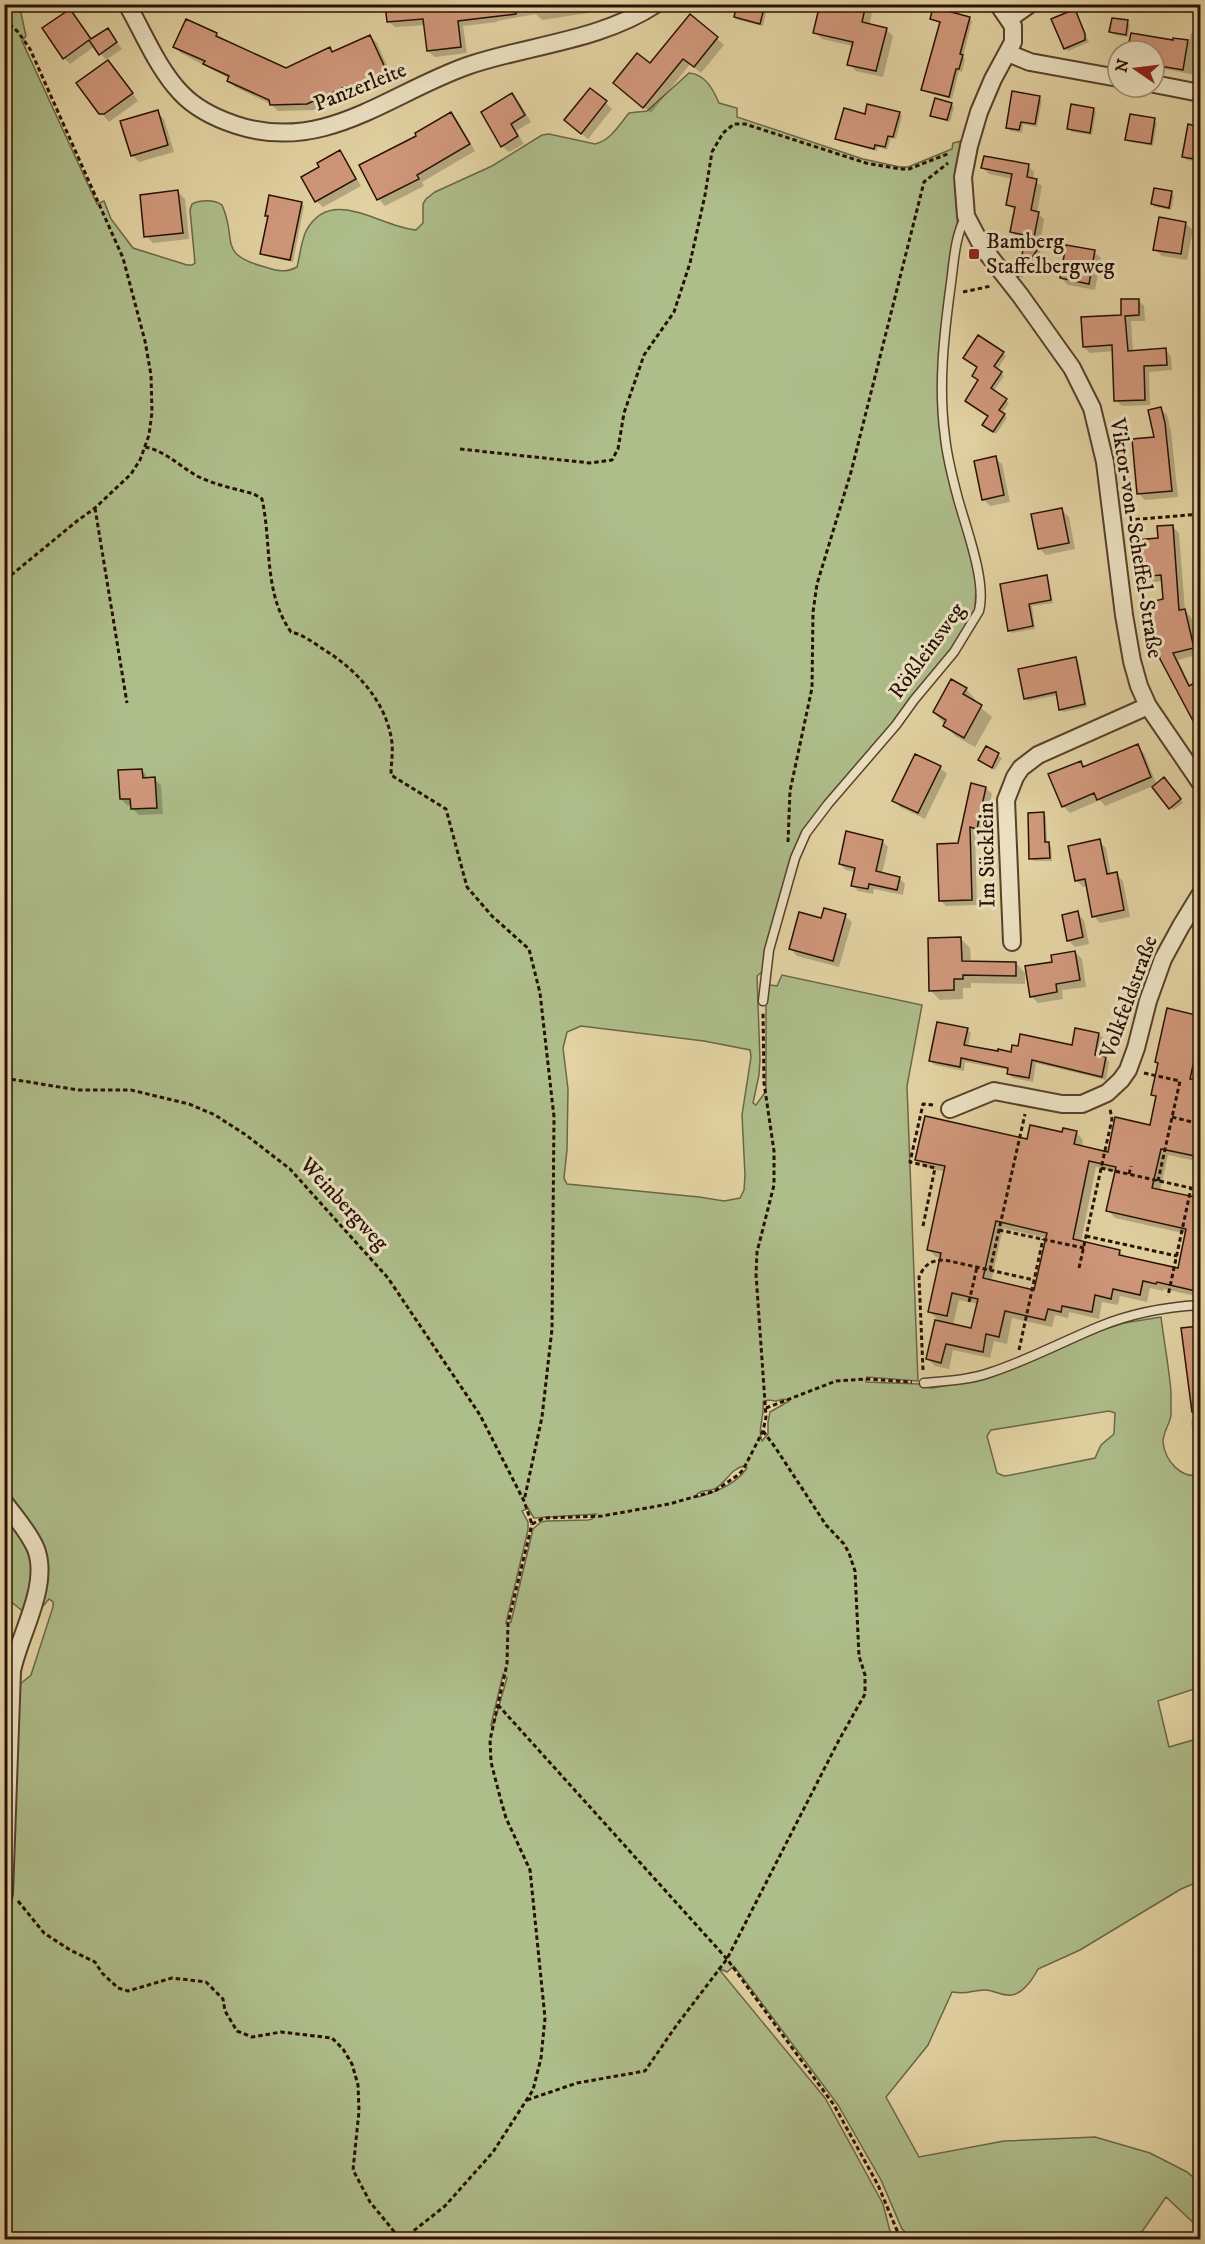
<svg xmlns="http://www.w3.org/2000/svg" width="1205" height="2244" viewBox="0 0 1205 2244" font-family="'IM FELL DW Pica',serif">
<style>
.green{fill:#aebe8b;stroke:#6a6748;stroke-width:1.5;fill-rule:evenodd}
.shadow{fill:#0003;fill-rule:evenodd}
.building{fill:#d2997d;stroke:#261004;stroke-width:1.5;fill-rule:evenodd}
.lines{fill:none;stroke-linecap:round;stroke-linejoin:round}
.lane-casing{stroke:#56412c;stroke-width:11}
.street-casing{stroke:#56412c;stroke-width:20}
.path{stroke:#261004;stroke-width:3;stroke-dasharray:4.5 3;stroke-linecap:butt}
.lane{stroke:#ede3c4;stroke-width:8}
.street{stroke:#ede3c4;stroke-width:16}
.poi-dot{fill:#8f2418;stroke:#ede3c4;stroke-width:2}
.labels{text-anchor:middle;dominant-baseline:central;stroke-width:6;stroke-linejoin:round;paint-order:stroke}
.street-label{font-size:22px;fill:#261004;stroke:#ede3c4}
.poi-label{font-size:22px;fill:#261004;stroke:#ede3c4;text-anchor:start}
</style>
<rect width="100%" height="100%" fill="#e4d4a4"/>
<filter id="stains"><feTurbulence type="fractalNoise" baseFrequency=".00333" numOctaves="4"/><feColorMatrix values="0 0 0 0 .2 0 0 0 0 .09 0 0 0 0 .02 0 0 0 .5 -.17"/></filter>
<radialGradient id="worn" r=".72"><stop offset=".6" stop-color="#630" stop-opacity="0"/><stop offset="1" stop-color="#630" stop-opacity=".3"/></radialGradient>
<path class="green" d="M5 5H14L21 13 26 36 22 41 97 204 104 201 111 219 133 248 187 265H192L195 263 190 210 192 204C200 200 214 199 222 205 238 240 216 254 265 267 277 271 286 273 297 267 300 255 301 242 306 231 331 184 381 228 416 230L423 223V204L426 199 435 192 492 166 542 135 549 134 595 144C611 140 619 125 629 113L647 111 689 73C705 74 713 89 719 103L737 108V117L863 159 900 167H908L952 149 953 143 961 141 956 165 958 216 947 291 940 413 976 583 975 612 953 647 884 735 831 794 799 838 763 963 764 970 757 976 760 1060 759 1075 753 1103 756 1105 766 1091V988L770 985 777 986 782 975 922 1005 907 1086 918 1381 867 1377 866 1382 919 1384 924 1387 932 1388 977 1380 1102 1330 1124 1323 1161 1317C1164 1342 1169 1367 1171 1392 1171 1398 1171 1408 1171 1415 1170 1424 1163 1432 1163 1442 1165 1461 1181 1479 1200 1475V1687L1158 1701 1169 1747 1200 1738V1881L1181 1889 1080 1950 1038 1969C1033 1979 1021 1997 1008 1995 1000 1995 993 1990 985 1990 971 1990 969 1995 952 1992L928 2045 886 2097 919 2157 1004 2141 1095 2137 1150 2153 1187 2172 1200 2183V2229L1166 2197 1137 2239H913L902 2229 881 2180 838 2105 734 1966 727 1972 718 1968 825 2098 883 2204 892 2239 5 2240 4 1923 12 1901 19 1685 31 1675 53 1607V1602L49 1599 37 1613H25L4 1596ZM581 1026 704 1041 750 1050 751 1057 742 1115 745 1175 744 1190 740 1198 724 1201 699 1197 567 1184 564 1178 567 1150 568 1089 563 1048 567 1032ZM784 1399 789 1401 770 1412 768 1422V1434L762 1441C757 1429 765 1416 763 1402L768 1400 776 1401ZM1109 1411 1115 1413 1114 1434 1101 1445 1095 1458 1011 1475 1004 1476 997 1473 987 1436 991 1430ZM744 1466 747 1468C735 1485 718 1491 698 1497L697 1494C704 1489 710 1492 716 1488 727 1482 730 1469 744 1466ZM528 1508 534 1518 596 1514 592 1519 588 1520 547 1521 541 1522 533 1529 511 1622 506 1623 528 1530V1522L522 1511ZM503 1674 507 1678 494 1723 491 1725Z"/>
<path class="shadow" d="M28 4H41L38 10Z
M387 4H587L588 13 542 20 536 14 497 21V22L463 26 467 53 435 57 428 51 426 25 395 27 388 21Z
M738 4H768L763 26 738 20 735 17Z
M822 4H874L869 26 886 29 893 36 883 77 856 71 849 64 853 46 822 39 815 32Z
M935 4H955L953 14 969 18 972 21 963 57 965 59 962 72 959 71 952 99 926 92 923 89 942 24 932 19Z
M70 11 92 40 108 30 122 49 106 60 95 46 70 64 64 58Z
M1075 11 1089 42 1068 51 1065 48Z
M691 16 724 45 701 73 690 64 651 113 622 90 650 66Z
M1127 22 1130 25 1128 37 1114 35 1111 32Z
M1191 33 1200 35V76L1154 67V51H1129L1174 42 1175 39 1189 42Z
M217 34 223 41 286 69 329 49 333 53 370 36 377 43 393 79 357 95 354 92 314 110 278 111 271 104 235 87 229 81 230 79 181 53 175 47Z
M115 69 138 101 109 122 78 83Z
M512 95 519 102 531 122 516 131 524 144 509 152 502 146Z
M1039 97 1042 100 1037 127 1023 124 1022 133 1011 131 1008 128Z
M606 103 612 109 588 139 573 127Z
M951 104 954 107 950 122 935 118 932 115Z
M1093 109 1096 112 1092 135 1072 132 1069 129Z
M157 112 164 119 174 152 139 162 132 155Z
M899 113 902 116 896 139 891 138 887 150 878 147 877 151 840 141 837 138 866 115Z
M450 114 457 120 475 151 422 182 424 186 385 206 379 199 361 166 418 136Z
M1154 120 1157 123 1153 146 1130 142 1127 139Z
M1190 126 1200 128V162L1187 160 1184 157Z
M339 152 346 159 361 186 323 207 316 201 321 167Z
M1028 166 1034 172 1033 180 1042 186 1037 213 1044 219 1040 244 1044 247 1022 278 1020 276 1027 240 1018 238 1012 232 1016 211 1008 205 1013 179 989 174 983 168Z
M178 192 185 199 189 239 153 243 146 236Z
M1171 193 1174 196 1171 210 1155 207 1152 204Z
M301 203 304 206 293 262 265 256 262 253 269 218 266 215Z
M1186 224 1193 230 1187 260 1162 256 1155 249Z
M1094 252 1101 258 1095 290 1068 285 1061 278Z
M1197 299H1200V327L1197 324Z
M1138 300 1144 306 1145 321H1131L1133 352 1165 350 1171 356 1172 370 1149 372 1150 405 1122 406 1115 400 1114 351 1090 353 1084 347Z
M1003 353 1006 356 997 370 1004 376 993 392 1009 403 1002 413 1007 418 996 434 987 427 989 417 966 401Z
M1161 409 1167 415 1171 431 1178 497 1145 500 1139 494 1155 438Z
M995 458 1002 464 1010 502 990 506 983 499Z
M1062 510 1069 517 1075 549 1046 555 1039 548Z
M1172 526 1179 533 1185 611 1191 617 1200 654 1178 660 1191 687 1200 681V741L1194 729 1198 727 1161 658 1165 601 1163 581 1147 583 1140 576 1160 539Z
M1046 577 1049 580 1053 603 1032 606 1035 629 1012 633 1009 630Z
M1075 658 1078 661 1087 707 1063 712 1060 709 1058 695 1028 701 1025 698Z
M966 689 976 700 975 703 992 717 975 747 955 736 934 712Z
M1137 746 1144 753 1157 785 1167 782 1183 803 1173 810 1153 786 1105 806 1100 800 1070 813 1063 806 1081 763 1086 767Z
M986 748 1002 758 995 770 980 760Z
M940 768 947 774 925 819 900 807 894 800Z
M142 770 149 779H154L161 785 163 814 139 815 132 808V805L128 806 121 799Z
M986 788 992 794 983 834 975 832 977 905 946 906 940 900 960 845Z
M1043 813 1046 816 1047 843 1051 846 1052 861H1034L1031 858Z
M882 841 888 847 882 874 899 878 905 884 903 895 874 889 873 894 858 891 852 885 855 872 846 870 840 864Z
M1099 841 1106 848 1111 875 1116 874 1123 881 1130 917 1100 923 1094 916 1088 886 1083 887 1076 880Z
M1077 913 1084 920 1089 944 1075 947 1068 940Z
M845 916 852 922 839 967 797 956 791 949 822 920Z
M961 939 970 948 971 963H1016L1025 973V984L971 983V988H963V999L940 1000 931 991Z
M1075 952 1082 959 1086 987 1062 990 1063 999 1038 1003 1031 996 1054 963Z
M1200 970V987L1197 984Z
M1169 1010 1200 1017V1072L1198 1082H1200V1162L1168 1155 1160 1191 1200 1198V1297L1164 1289 1163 1291 1150 1288 1147 1302 1120 1296 1118 1305 1102 1302 1099 1319 1069 1312 1068 1318 1055 1315 1052 1327 1012 1318 1007 1344 994 1341 990 1358 953 1350 949 1369 935 1366 928 1359 941 1323 930 1312 942 1258 936 1257 929 1250 946 1172 925 1167 917 1159 1076 1132 1083 1140 1082 1147 1109 1153 1151 1127 1157 1099 1153 1094ZM1096 1167 1116 1172 1108 1210 1115 1218 1187 1234 1179 1270 1127 1258 1119 1251 1081 1242ZM1003 1228 1047 1238 1036 1292 991 1282ZM959 1300 978 1304 973 1330 953 1325Z
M967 1029 971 1033 968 1047 1012 1053 1073 1046 1099 1034 1103 1038 1099 1057 1105 1058 1109 1062 1106 1080 1036 1063 1033 1082 1013 1078 1008 1073 1009 1070 965 1062 964 1071 935 1065 930 1061Z
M1200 1327V1393H1197L1183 1330Z
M1200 1420V1469L1198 1466 1191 1421Z"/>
<path class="building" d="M385 4H516V14L458 21 461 47 427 51 423 19 387 22Z
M737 4H765L760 24 734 17Z
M820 4H866L862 22 887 28 876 71 847 65 853 42 813 33Z
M934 4H953L951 12 970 17 960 54 963 55 959 69H956L949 97 921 90 940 22 930 19Z
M70 9 91 39 108 28 117 42 99 55 89 40 63 59 42 28Z
M1075 9 1085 34V40L1064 49 1051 19Z
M690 14 718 37 694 67 683 59 643 108 613 83 637 53 650 63Z
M1112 18 1128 20 1126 35 1109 32Z
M186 19 217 33 216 36 286 68 330 47 332 52 370 35 387 72 349 90 347 86 307 104 270 105 269 100 227 81 229 76 203 64 205 61 173 47Z
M1131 33 1173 40V38L1188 40 1183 70 1154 65V51H1127Z
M108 60 133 93 104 114H99L76 83Z
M590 88 607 101 581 134 564 120Z
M1012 91 1040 96 1035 124 1021 122 1019 130 1006 128Z
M512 93 525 115 511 124 518 136 501 147 481 112Z
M935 98 952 103 947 120 930 116Z
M867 104 900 112 893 137 888 136 885 147 875 145 874 149 835 139 844 108 865 114Z
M1071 104 1094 108 1090 133 1067 129Z
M158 110 168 145 131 156 120 121Z
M451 112 470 144 417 175 419 179 377 200 359 165 416 136 415 133Z
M1130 114 1155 118 1151 144 1125 140Z
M1188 124 1200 127V160L1182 157Z
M340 150 356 179 315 202 301 177 319 167 317 163Z
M984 156 1029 164 1027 177 1037 179 1031 210 1039 212 1034 237 1010 232 1015 207 1006 205 1012 174 981 168Z
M1154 188 1172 191 1169 208 1151 204Z
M178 190 183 233 144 237 140 195Z
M269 195 302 202 290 260 260 254 268 216H265Z
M1159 217 1186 222 1181 254 1153 250Z
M1025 239 1042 243 1019 276H1018Z
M1066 245 1095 250 1089 284 1060 278Z
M1121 299H1139V315L1125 316 1128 351 1166 348 1167 365 1144 366 1145 400 1114 401 1112 345 1083 347 1081 317 1121 315Z
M978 335 1004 352 994 366 1002 372 991 388 1007 399 999 410 1005 414 993 432 982 425 988 416 965 401 978 380 972 376 977 367 963 358Z
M1161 407 1165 423 1172 491 1137 494 1132 439 1154 437 1148 410Z
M996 456 1004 495 982 500 974 461Z
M1062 508 1069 543 1038 549 1031 514Z
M1173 525 1179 610 1185 609 1194 648 1173 653 1189 686 1200 680V734L1160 659 1147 603 1163 599 1161 575 1139 577 1136 540 1158 538 1157 526Z
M1047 575 1051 600 1029 604 1033 626 1008 631 1000 584Z
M1076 657 1085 704 1059 710 1056 692 1024 699 1018 669Z
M951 679 967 688 963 694 982 705 964 738 943 726 946 720 933 712Z
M1138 744 1151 777 1097 800 1094 793 1062 807 1048 774 1081 761 1083 767Z
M986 746 999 753 992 768 978 760Z
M915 754 941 766 918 813 892 801Z
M142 769 143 778 155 777 157 808 131 809 130 799H120L118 770Z
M1164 777 1181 799 1169 809 1152 787Z
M971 783 986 787 977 829 970 827 972 900 939 901 937 844 958 843Z
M1044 812 1045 842H1049L1050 858 1029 859 1028 813Z
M846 831 883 840 876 871 900 877 897 890 869 884 868 889 851 886 855 868 839 864Z
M1100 839 1107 874 1117 872 1124 910 1092 917 1085 879 1075 881 1068 846Z
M824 908 846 914 833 961 789 949 799 912 821 918Z
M1078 911 1083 937 1067 941 1062 915Z
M961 937 962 961 1016 962V976L963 975V979H954V990L929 991 928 938Z
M1075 951 1080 980 1056 984 1057 992 1030 997 1025 966 1052 962 1051 955Z
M1167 1008 1200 1016V1033L1190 1079 1200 1081V1157L1161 1149 1152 1188 1200 1198V1292L1157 1282 1156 1284 1143 1281 1140 1295 1113 1289 1111 1299 1095 1295 1092 1312 1062 1306 1061 1312 1048 1309 1045 1320 1005 1311 999 1337 986 1334 983 1352 946 1344 941 1363 926 1359 935 1320 971 1328 978 1299 952 1293 947 1316 928 1312 941 1253 927 1250 945 1166 915 1160 925 1116 1027 1139 1030 1125 1062 1132 1063 1128 1077 1131 1074 1144 1108 1152 1115 1117 1150 1125 1156 1096 1151 1095 1158 1063 1155 1062ZM1089 1161 1116 1167 1106 1211 1186 1229 1178 1268 1119 1255 1120 1250 1073 1239ZM996 1221 1047 1233 1034 1290 983 1278Z
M937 1022 968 1028 964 1045 998 1051V1049L1011 1052 1012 1045 1018 1046 1020 1034 1072 1045 1075 1028 1099 1033 1095 1055 1106 1057 1102 1077 1032 1060 1029 1078 1007 1074 1008 1068 961 1058 960 1067 929 1061Z
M1200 1326V1412H1192L1181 1328Z"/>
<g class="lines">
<defs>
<path id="lane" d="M763 1001 769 950 795 858 806 833 828 804 896 725 914 700 954 652 979 611C987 581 965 526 957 495 952 476 947 457 945 437 938 386 944 334 951 283 954 260 955 236 966 216
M924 1383C947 1381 970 1380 992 1372 1028 1360 1062 1342 1098 1327 1129 1314 1166 1307 1200 1305"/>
<path id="street" d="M127 4C144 34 158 69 181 93 196 109 215 118 236 125 324 154 388 94 467 66 528 45 600 41 656 4
M998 4 1013 26V42L993 79 979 112 969 146 963 177 966 216 983 248 1020 295 1072 368 1092 408 1105 462 1124 615 1132 661 1139 686 1148 706 1200 782
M1009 19 1030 4
M1008 53 1030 62 1118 78
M1154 84 1200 93
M1012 942 1006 800 1015 777 1021 768 1038 755 1148 706
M950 1109 994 1091 1062 1104H1082L1107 1093 1121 1080 1128 1070 1136 1048 1148 1001 1163 959 1181 926 1200 895
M4 1502C15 1517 29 1532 36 1549 50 1586 19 1635 12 1671L4 1894"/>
</defs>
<use href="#lane" class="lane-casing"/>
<use href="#street" class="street-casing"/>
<path class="path" d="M4 19 18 32 30 49 123 258 145 341 151 375 152 412 149 435 140 460 131 474 95 508 77 521 4 581
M963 292 991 286
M145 447C166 451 180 467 199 477 216 485 236 489 254 494L262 499C272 544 263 592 291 632 302 634 314 643 323 649 356 669 387 702 392 743 393 753 391 764 391 775L446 809 467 887 492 916 529 949 540 993 554 1117 552 1329 542 1417 524 1501
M460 449 590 463 612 460 618 449 624 413 644 355 674 312 690 263 705 195 712 152 723 133 734 124H745L866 163 900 169H909L950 153
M95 508 127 703
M1128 520 1200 514
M788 842 790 791 812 688 813 612 817 584 851 472 924 182 948 163
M1144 1073 1180 1081 1158 1181
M4 1078 78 1090H131L189 1104 215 1115 246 1135 290 1169 388 1278 480 1415 524 1501 532 1524
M1172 1117 1200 1124
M1101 1168 1191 1188 1168 1296
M1129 1174 1131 1166
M923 1226 935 1168 910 1162 923 1104 933 1105
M999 1230 1084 1248
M1086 1236 1177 1256
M1079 1268 1112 1119 1110 1109
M990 1270 1025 1114
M969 1302 977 1267
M1019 1350 1043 1239
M923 1370 919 1277C925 1264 931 1260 945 1260L1034 1280
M766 1408 836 1381 865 1379 912 1382
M532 1524 544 1518 602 1516 669 1504 715 1491 738 1475 743 1470 763 1431 766 1417 756 1274 757 1252 774 1185V1151L764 1083 763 1012
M498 1705 727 1959 834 2105 878 2185 901 2240
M18 1901 44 1933 70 1950 95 1962 102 1973 118 1988 128 1991 172 1978 206 1982 223 1999 225 2011 237 2031 252 2037 281 2032 332 2038 343 2049 352 2064 358 2085 359 2111 353 2170 370 2202 401 2240
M527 2100 577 2083 645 2071 676 2026 727 1959 839 1740 865 1694V1675L859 1656 855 1571 849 1553 844 1544 826 1525 775 1447 763 1431
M402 2240 445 2206 493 2152 533 2090 541 2058 545 2018 530 1870 506 1818 500 1797 491 1762 490 1740 507 1664 508 1623 532 1524"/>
<use href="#lane" class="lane"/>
<use href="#street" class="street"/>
</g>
<rect class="poi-dot" x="968" y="248" width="12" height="12" rx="3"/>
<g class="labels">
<g class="street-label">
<text transform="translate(360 87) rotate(-22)">Panzerleite</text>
<text transform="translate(1136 538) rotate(81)">Viktor-von-Scheffel-Straße</text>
<text transform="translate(927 651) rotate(-54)">Rößleinsweg</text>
<text transform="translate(987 855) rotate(-91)">Im Sücklein</text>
<text transform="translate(1129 997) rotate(-70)">Volkfeldstraße</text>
<text transform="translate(344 1204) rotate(47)">Weinbergweg</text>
</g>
<g class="poi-label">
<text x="986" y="241">Bamberg<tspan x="986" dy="25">Staffelbergweg</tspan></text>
</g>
</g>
<rect width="1205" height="2244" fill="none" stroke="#e4d4a4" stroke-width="24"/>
<rect x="6" y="6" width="1193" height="2232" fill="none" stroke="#261004" stroke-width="3"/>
<rect x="12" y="12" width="1181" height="2220" fill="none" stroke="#261004" stroke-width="1.5"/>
<g transform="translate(1136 69) rotate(284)"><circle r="28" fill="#ede3c4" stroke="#9d8f77" stroke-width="1.5"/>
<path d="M0-4.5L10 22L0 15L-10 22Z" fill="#8f2418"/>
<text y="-9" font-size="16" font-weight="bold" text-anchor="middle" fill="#261004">N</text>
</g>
<rect width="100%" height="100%" filter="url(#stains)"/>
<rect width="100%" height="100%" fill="url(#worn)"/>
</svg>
